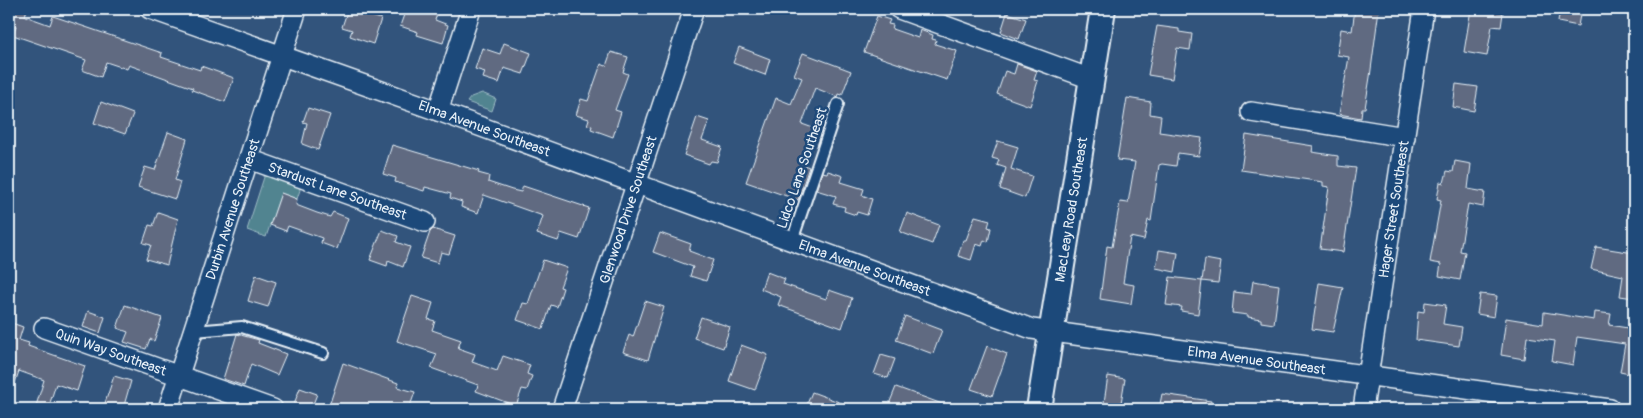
<svg xmlns="http://www.w3.org/2000/svg" width="1643" height="418" viewBox="0 0 1643 418" font-family="Pangolin,sans-serif">
<style>
.green{fill:#518490;stroke:#9cbac4}
.building{fill:#606b81;stroke:#e8f1f8}
.lines{fill:none;stroke-linecap:round;stroke-linejoin:round}
.service-casing{stroke:#e8f1f8;stroke-width:14}
.minor-casing{stroke:#e8f1f8;stroke-width:22}
.tertiary-casing{stroke:#e8f1f8;stroke-width:28}
.service{stroke:#1f4a7a;stroke-width:10}
.minor{stroke:#1f4a7a;stroke-width:19}
.tertiary{stroke:#1f4a7a;stroke-width:24}
.labels{text-anchor:middle;dominant-baseline:central;stroke-width:5;stroke-linejoin:round;paint-order:stroke}
.street-label{font-size:14px;fill:#e8f1f8;stroke:#1f4a7a}
</style>
<rect width="100%" height="100%" fill="#32547c"/>
<filter id="ink" filterUnits="userSpaceOnUse"><feTurbulence type="fractalNoise" baseFrequency=".02" numOctaves="2"/><feDisplacementMap in="SourceGraphic" scale="10" xChannelSelector="R" yChannelSelector="G"/><feConvolveMatrix kernelMatrix="1 2 1 2 8 2 1 2 1" color-interpolation-filters="sRGB"/></filter>
<g filter="url(#ink)">
<path class="green" d="M482 93 496 99 492 111 467 102 471 97Z
M265 174 299 186 300 190 297 199 281 193 266 237 247 230Z"/>
<path class="building" d="M9 9H27L25 16 50 25 53 16 162 53 161 57 200 70 201 66 234 78 225 102 192 90 193 88 129 65 127 69 106 62 101 77 82 70 86 60 13 35 16 26 9 24Z
M348 9 381 19 373 44 350 36 352 30 342 27Z
M406 9H439L435 20 448 25 443 43 417 35 418 32 400 26Z
M1355 9H1379L1370 77 1365 108H1362L1361 118 1339 114 1349 57 1337 55 1341 29 1352 31Z
M1471 9 1503 13 1501 27 1492 26 1487 56 1464 52Z
M1560 9H1581L1578 26 1558 22Z
M1007 13 1026 19 1019 39 1001 32Z
M877 16 890 20 888 24 893 25 892 29 918 38 920 30 933 35 932 39 936 40 935 44 957 51 947 80 864 52Z
M1157 26 1179 29V32L1192 34 1190 50 1177 48 1172 79 1148 75Z
M504 43 531 53 523 74 504 68 499 83 483 78 485 72 475 69 482 48 500 54Z
M739 47 770 59 765 75 733 63Z
M611 52 628 57 623 72 628 74 615 110 621 112 613 137 591 129 592 126 587 125 589 119 576 115 581 99 588 101 601 64 606 66Z
M803 53 851 71 842 95 839 94 838 97 815 88 802 124 813 128 801 164 809 167 798 200 746 182 776 98 791 104 802 78 794 75Z
M1017 64 1037 71 1034 80 1038 81 1030 106 997 94 1005 71 1014 74Z
M1456 84 1478 87 1474 111 1453 107Z
M1127 98 1151 102 1150 114 1161 116 1159 132 1202 138 1199 156 1178 153 1176 166 1162 164 1159 165 1151 221 1148 220 1144 240 1130 237 1123 283 1134 285 1131 304 1100 299 1107 246 1112 247 1120 202 1128 203 1135 162 1117 160Z
M101 102 133 114 125 134 94 123Z
M308 108 330 115 318 150 302 144 307 123 303 122Z
M697 117 709 121 702 140 722 147 717 162 711 161 709 164 684 155Z
M168 132 187 139 175 180 180 182 175 199 138 187 145 167 155 170Z
M1246 135 1313 146 1312 152 1338 156V166L1356 168 1343 252 1320 249 1329 187 1323 186V182L1241 170Z
M998 141 1018 147 1011 169 1032 176 1025 198 1000 189 1006 168 997 165 999 160 992 158Z
M392 145 479 171 478 173 489 176 488 182 512 190 521 192 523 186 589 208 579 239 561 233 558 241 537 234 543 216 484 195 478 213 461 207 462 202 450 198 451 194 425 187 424 191 395 182 396 178 383 174Z
M1455 161 1471 164 1468 189 1485 192 1483 207 1468 204 1460 251 1465 252 1460 280 1439 276 1441 264 1430 262 1441 200 1437 199 1440 182 1444 183 1447 171 1453 172Z
M828 171 843 176 841 182 864 189 862 195 872 199 867 215 857 212 856 215 844 211 845 207 833 204 836 196 816 190 822 172 827 173Z
M281 193 297 199 296 205 317 213 330 217 333 212 348 218 337 249 321 243 322 238 288 226 286 231 270 225Z
M158 212 178 219 167 265 146 259 151 245 143 243 149 225 153 226Z
M907 213 939 225 932 244 900 232Z
M975 216 990 220 988 227 991 228 988 242 984 240 982 246 976 244 971 260 958 256 963 240H966Z
M433 229 455 236 449 254 441 252 438 263 421 258 430 232Z
M382 230 398 236 396 242 410 247 403 267 388 261 387 266 370 260Z
M660 233 691 244 689 251 713 260 706 281 690 276 693 267 653 252Z
M1596 247 1634 253V298L1620 296 1623 276 1591 269Z
M1159 250 1178 253 1175 272 1156 268Z
M1205 259 1221 262 1218 283 1202 281Z
M543 260 567 268 560 287 563 288 557 307 551 305 543 329 517 320 523 303 528 304Z
M767 272 785 279 783 284 826 299 829 290 852 298 842 328 778 305 781 297 761 289Z
M256 275 276 282 268 307 248 301Z
M1170 277 1202 281 1198 314 1181 311 1182 307 1166 305Z
M1253 281 1279 285 1274 324 1261 322V319L1248 317V315L1232 313 1234 292 1251 294Z
M1319 283 1343 287 1333 332 1312 329Z
M1480 294 1497 296 1494 317 1477 314Z
M412 296 433 303 428 319 435 321 432 330 461 340 458 348 475 354 472 362 497 371 503 356 530 365 527 374 532 376 527 390 522 389 516 406 476 391 478 385 431 368 437 354 397 341Z
M645 301 664 307 648 360 623 352 629 335 633 337Z
M1425 302 1446 305 1443 324 1462 327 1459 346 1416 340 1418 311 1424 312Z
M125 305 162 318 154 341 150 339 146 349 124 342 128 332 117 328Z
M88 311 105 317 100 333 83 327Z
M1544 312 1594 320 1595 312 1611 314 1609 325 1634 329V375L1620 372 1625 344 1577 337 1573 365 1552 361 1555 341 1527 337 1524 359 1501 355 1506 318 1543 324Z
M905 316 942 330 933 354 896 340Z
M701 317 730 327 723 348 694 338Z
M9 322 23 327 19 340 29 343 28 346 85 366 77 391 56 384 48 409H35L44 380 19 371 11 395H9Z
M237 334 259 340 258 343 286 354 277 375 251 364 244 386 223 379Z
M741 345 768 355 755 390 729 381Z
M987 346 1007 354 992 396 971 389Z
M881 355 895 359 888 378 874 374Z
M343 363 398 383 397 387 415 392 409 409H337L329 406Z
M114 376 131 381 123 409H103Z
M1108 376 1125 379 1120 409H1103Z
M896 387 953 408 952 409H887Z
M300 388 317 394 311 409 294 404Z
M812 392 855 408V409H805Z
M1162 394 1211 401 1210 409H1159Z"/>
<g class="lines">
<defs>
<path id="service" d="M792 241 838 104
M194 331 242 327 323 353"/>
<g id="minor">
<path id="s1" d="M150 9 438 111 1032 329 1610 409"/>
<path d="M899 9 1091 79"/>
<path d="M438 111 471 9"/>
<path d="M1251 112 1405 137"/>
<path id="s2" d="M249 159 425 222"/>
<path id="s3" d="M44 328 273 409"/>
<path id="s4" d="M168 409 297 9"/>
<path id="s5" d="M562 409 694 9"/>
<path id="s6" d="M1363 409 1424 9"/>
</g>
<g id="tertiary">
<path id="s7" d="M1039 409 1103 9"/>
</g>
</defs>
<use href="#service" class="service-casing"/>
<use href="#minor" class="minor-casing"/>
<use href="#tertiary" class="tertiary-casing"/>
<use href="#service" class="service"/>
<use href="#minor" class="minor"/>
<use href="#tertiary" class="tertiary"/>
</g>
</g>
<g class="labels">
<g class="street-label">
<text stroke="none"><textPath href="#s1" startOffset="355">Elma Avenue Southeast</textPath></text>
<text transform="translate(802 168) rotate(-71)">Lidco Lane Southeast</text>
<text stroke="none"><textPath href="#s2" startOffset="94">Stardust Lane Southeast</textPath></text>
<text stroke="none"><textPath href="#s4" startOffset="210">Durbin Avenue Southeast</textPath></text>
<text stroke="none"><textPath href="#s5" startOffset="210">Glenwood Drive Southeast</textPath></text>
<text stroke="none"><textPath href="#s7" startOffset="202">MacLeay Road Southeast</textPath></text>
<text stroke="none"><textPath href="#s6" startOffset="202">Hager Street Southeast</textPath></text>
<text stroke="none"><textPath href="#s1" startOffset="760">Elma Avenue Southeast</textPath></text>
<text stroke="none"><textPath href="#s3" startOffset="71">Quin Way Southeast</textPath></text>
<text stroke="none"><textPath href="#s1" startOffset="1165">Elma Avenue Southeast</textPath></text>
</g>
</g>
<rect width="1643" height="418" fill="none" stroke="#1f4a7a" stroke-width="30"/>
<rect x="15" y="15" width="1613" height="388" fill="none" stroke="#e8f1f8" stroke-width="2" filter="url(#ink)"/>
</svg>
